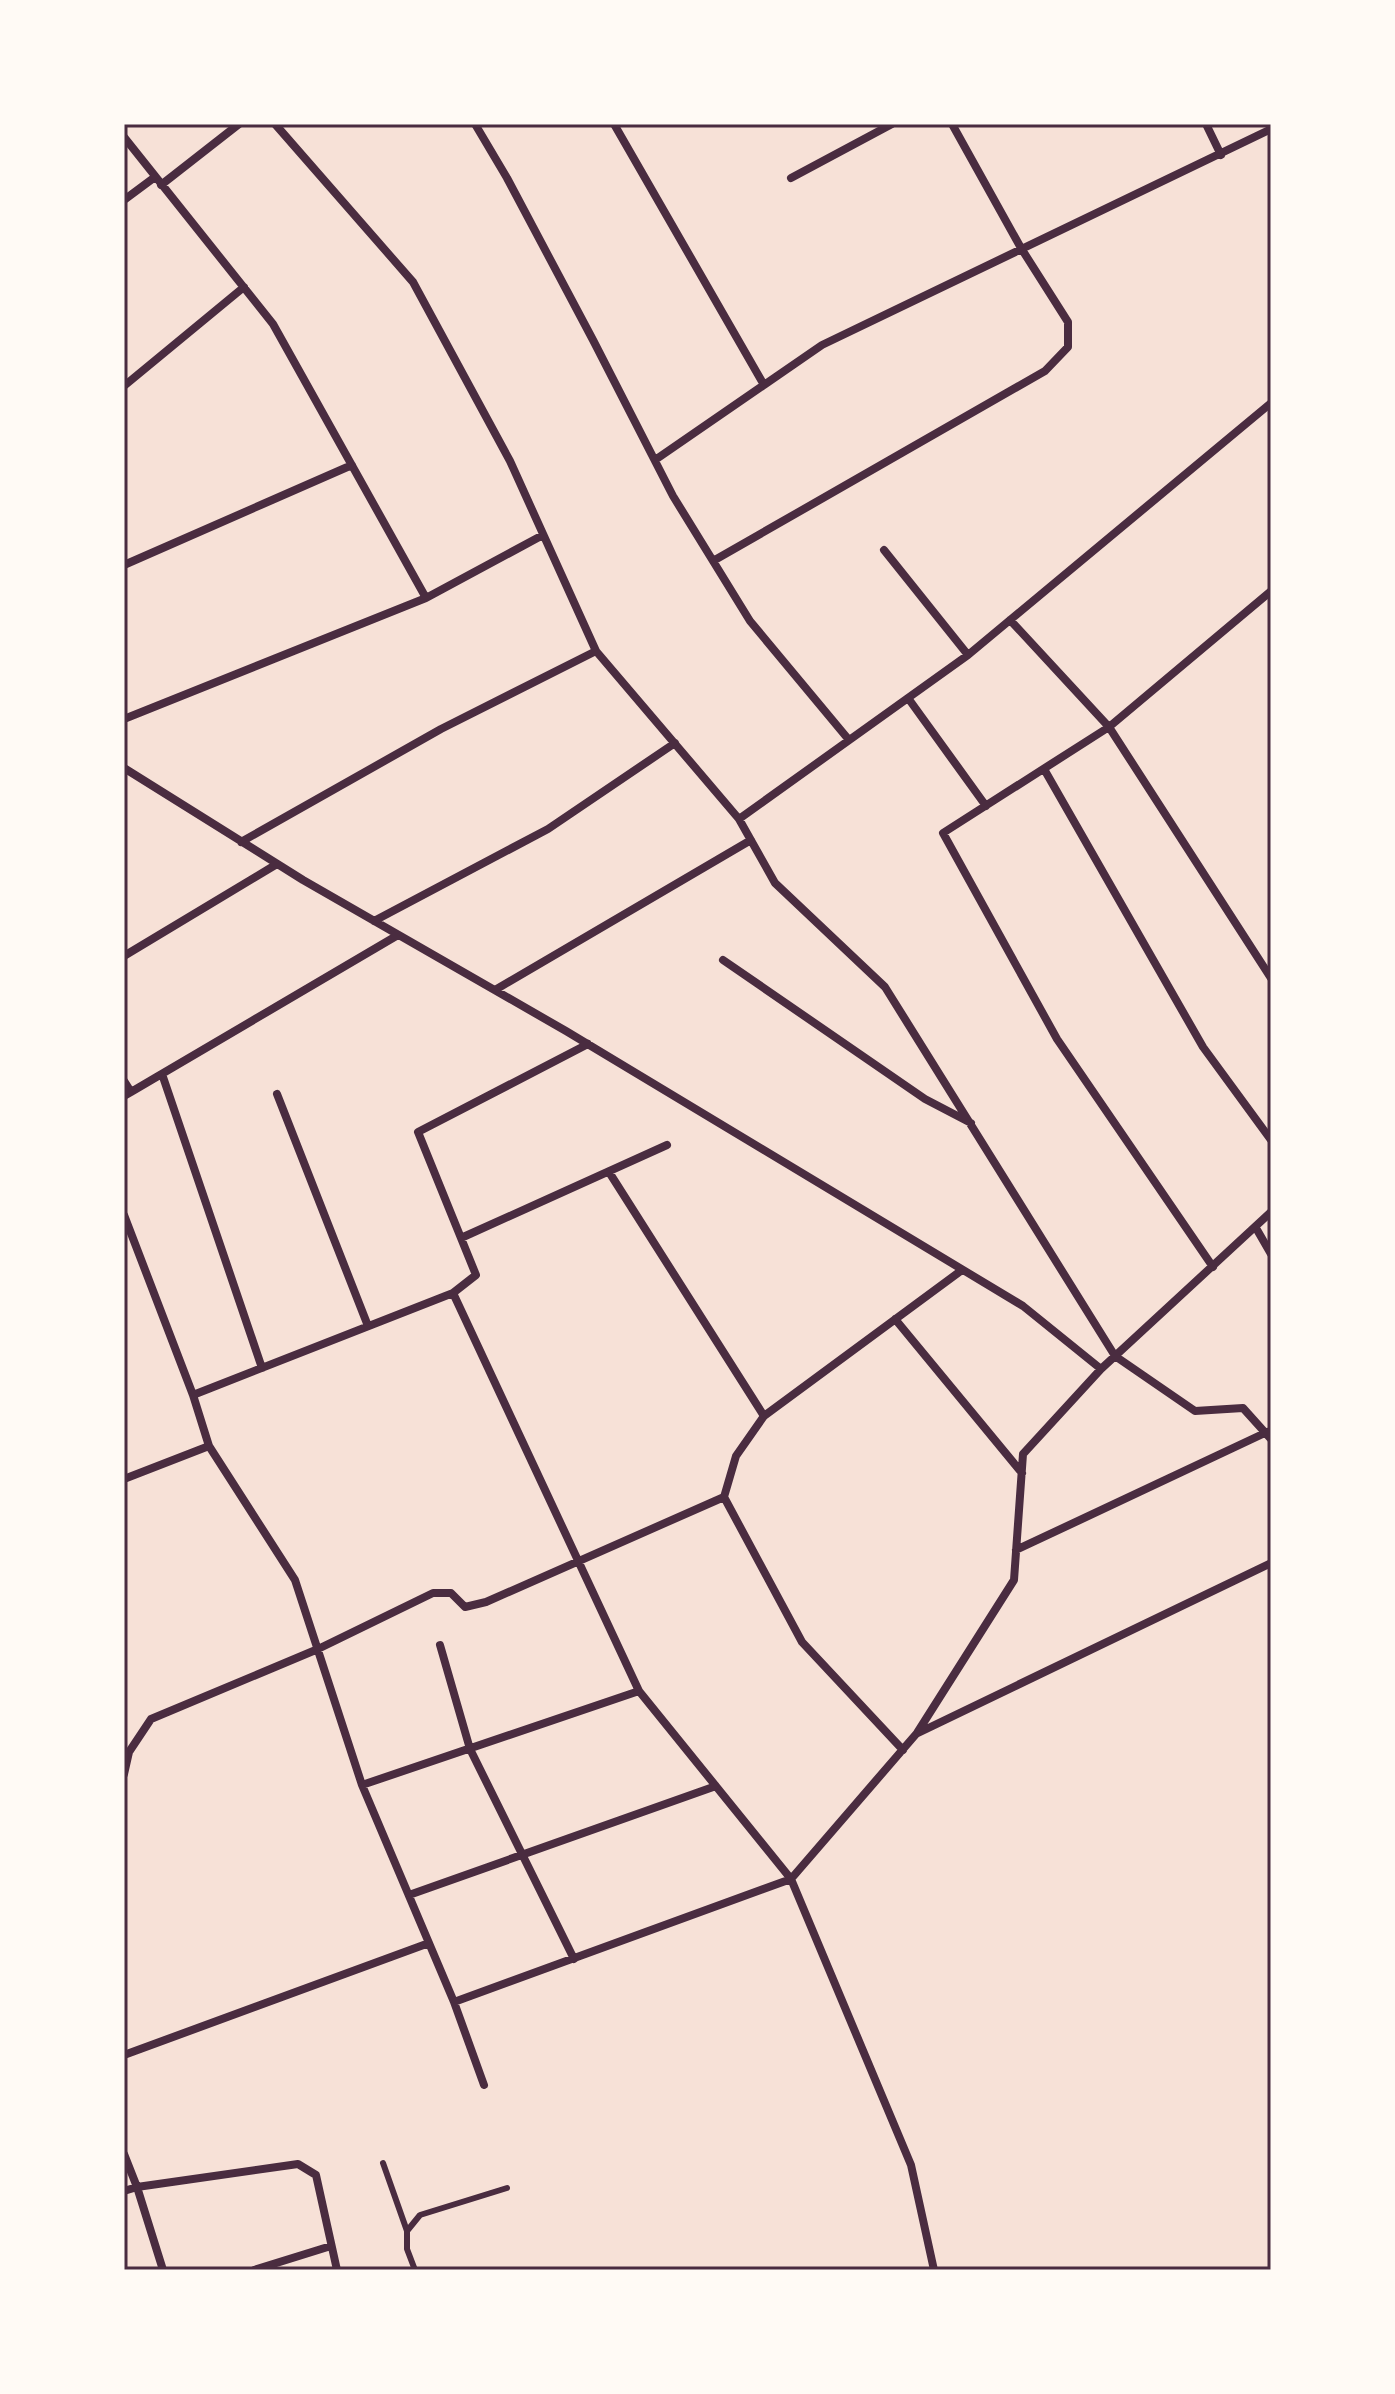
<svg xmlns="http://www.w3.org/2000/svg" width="1395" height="2394" viewBox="0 0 1395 2394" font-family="Commissioner,sans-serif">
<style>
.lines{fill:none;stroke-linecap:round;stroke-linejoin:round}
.service{stroke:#4a2c40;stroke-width:6}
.minor{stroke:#4a2c40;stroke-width:8}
.neatline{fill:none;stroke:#4a2c40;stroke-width:3}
</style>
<rect width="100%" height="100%" fill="#f7e1d7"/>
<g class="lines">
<path class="service" d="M383 2163 407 2231
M415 2270 407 2249V2231L420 2215 507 2188"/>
<path class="minor" d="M275 124 413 282 510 461 596 651
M475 124 507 178 593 340 673 496 750 621 849 740
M614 124 764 385
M1206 124 1221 155
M124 137 273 324 426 598
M791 178 892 124
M161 185 239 124
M124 200 155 177
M124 386 244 287
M655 460 822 345 1271 129
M884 550 968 655
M713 561 1045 371 1068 347V322L1021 248 952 124
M124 565 352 465
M1271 591 1109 727 1271 978
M1010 620 1109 727 943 833 1057 1039 1213 1267
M908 698 986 806
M124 719 426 598 543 535
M124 768 303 880 566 1031 1023 1306 1101 1369 1023 1454 1014 1580 917 1733 791 1879 454 2002 362 1785 295 1580 209 1446
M1044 769 1203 1047 1271 1140
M739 819 775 883 885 987 1115 1356 1195 1411 1243 1408 1271 1439
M241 842 441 729 596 651 739 819 968 655 1271 403
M374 921 548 829 675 743
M124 956 277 864
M723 960 925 1099 971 1123
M495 990 751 840
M162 1074 262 1368
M124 1081 131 1092 124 1096
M131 1092 398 935
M277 1094 368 1326
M609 1172 764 1416
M124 1215 193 1395
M1256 1228 1271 1254
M461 1238 667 1145
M453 1293 476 1275 418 1132 588 1044
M895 1319 1022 1473
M1101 1369 1271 1212
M124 1479 209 1446 193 1395 453 1293 639 1691 791 1879 911 2165 934 2270
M1016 1550 1267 1432
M440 1645 470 1749 574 1959
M918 1733 1271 1563
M903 1750 802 1642 724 1497 736 1456 764 1416 962 1270
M124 1774 129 1752 151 1719 318 1649 433 1593H451L465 1607 486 1602 724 1497
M362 1785 639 1691
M409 1895 716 1786
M454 2002 484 2085
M124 2055 429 1943
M124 2154 137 2187 298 2164 316 2175 337 2270
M124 2191 137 2187 163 2270
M254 2270 331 2246"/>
</g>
<rect width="1395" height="2394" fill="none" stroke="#fffaf5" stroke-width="252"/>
<rect x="126" y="126" width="1143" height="2142" class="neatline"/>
</svg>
